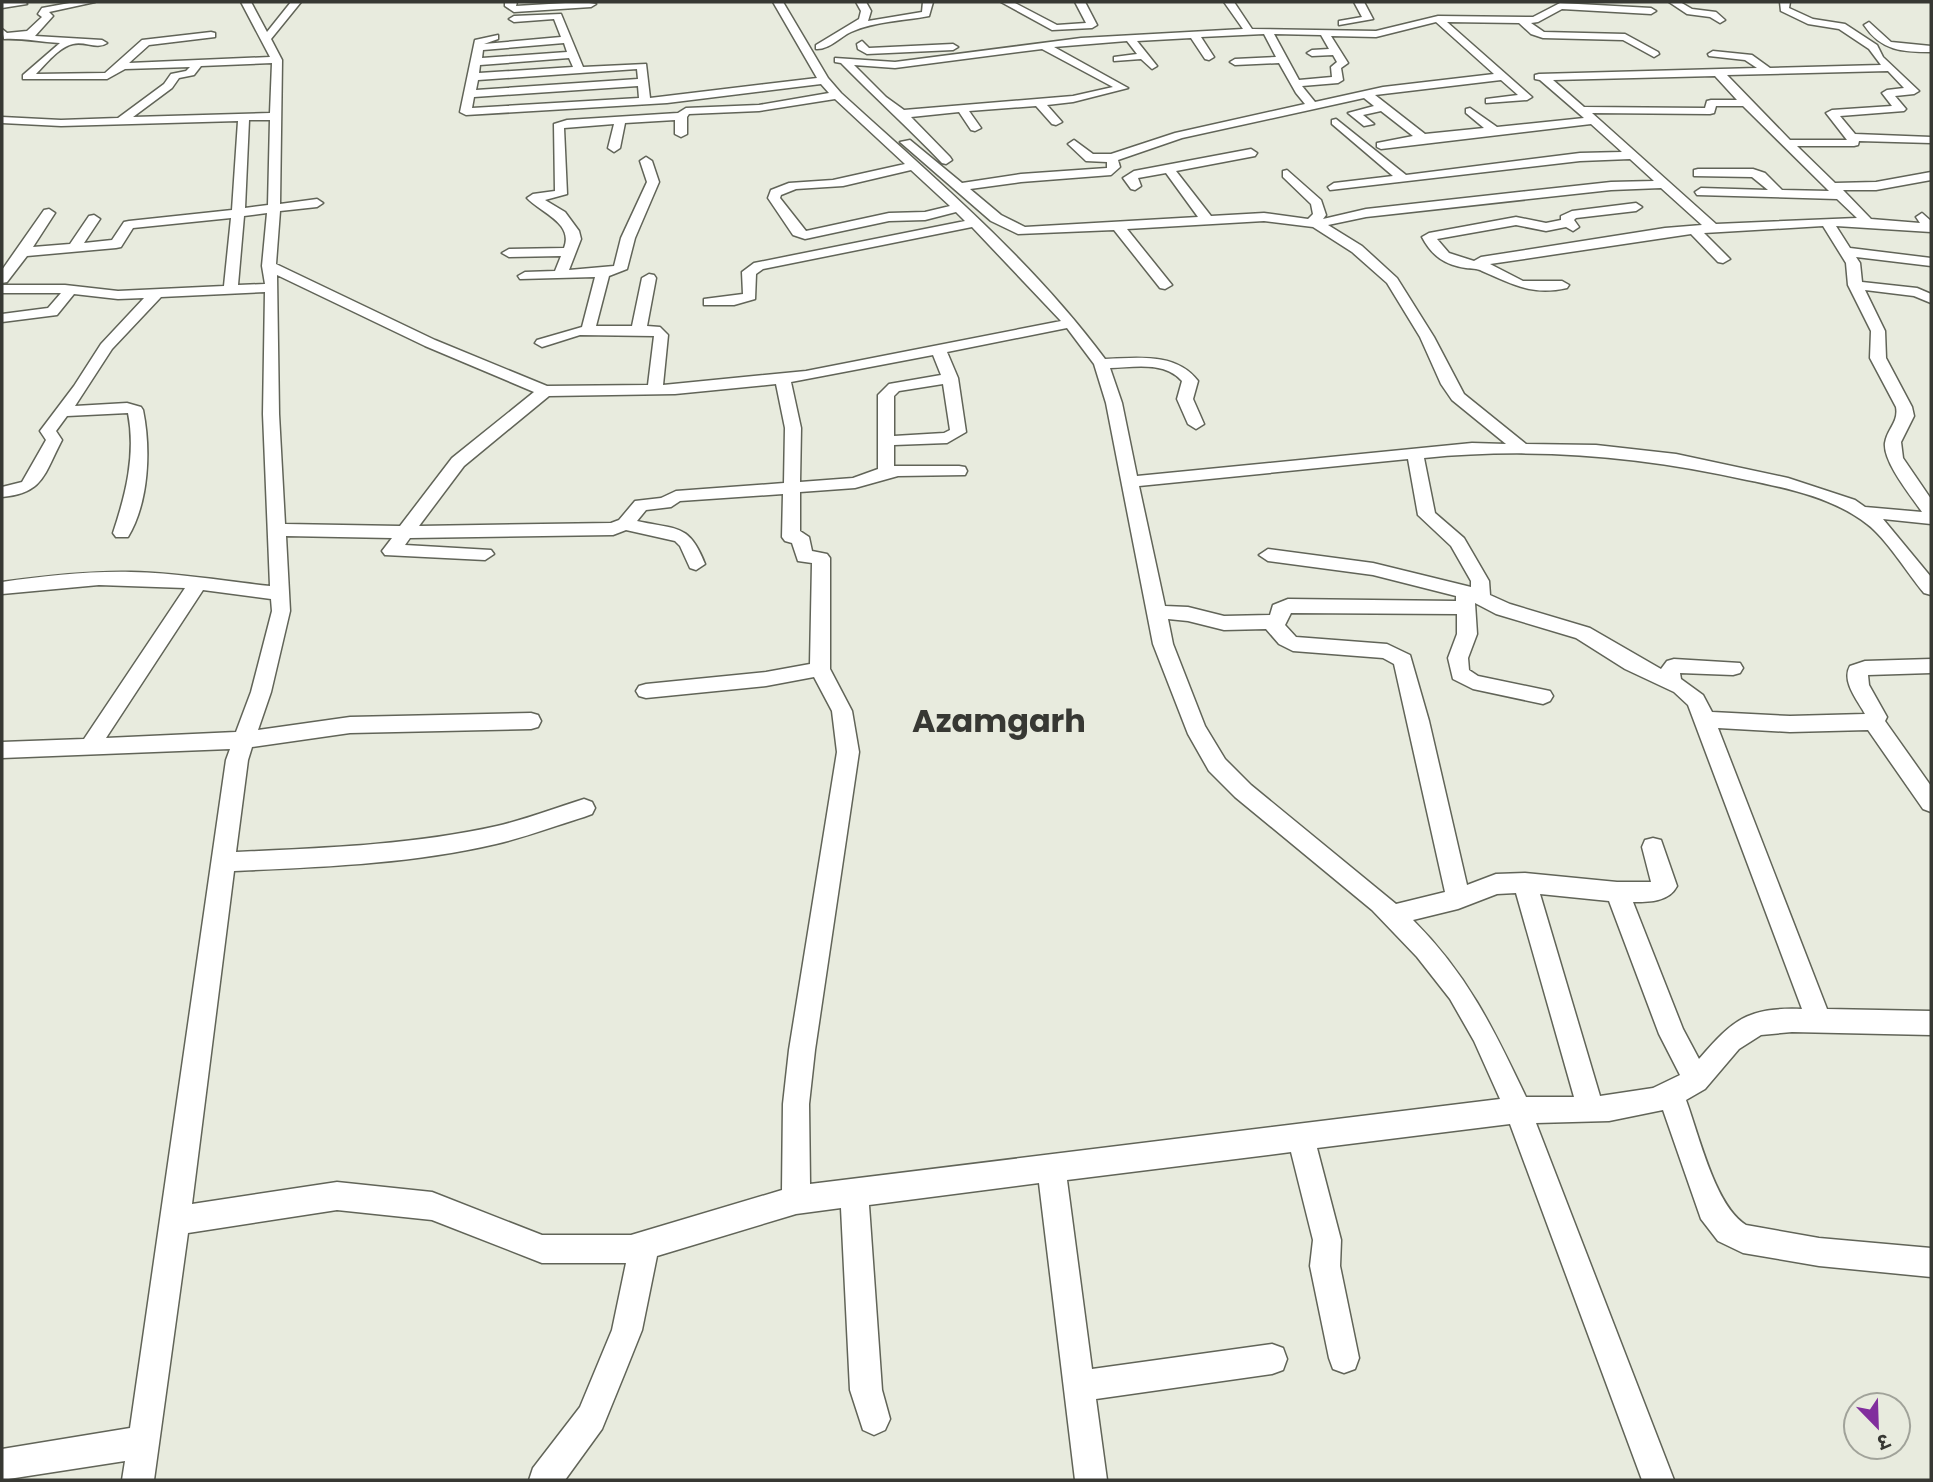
<svg xmlns="http://www.w3.org/2000/svg" width="1933" height="1482" viewBox="0 0 1933 1482" font-family="Poppins,'Noto Sans Devanagari',sans-serif">
<style>
.lines{fill:none;stroke-linecap:round;stroke-linejoin:round}
.minor-casing{stroke:#616458;stroke-width:3}
.minor{fill:#fff;fill-rule:evenodd}
.labels{text-anchor:middle;dominant-baseline:central;stroke-width:6;stroke-linejoin:round;paint-order:stroke}
.town-label{font-size:32px;font-weight:bold;fill:#373833;stroke:#e8ebde}
</style>
<rect width="100%" height="100%" fill="#e8ebde"/>
<g class="lines">
<defs>
<path id="minor" d="M2 2H24L27 4 2 8Z
M75 2H95L49 12 53 16 35 36 102 40 107 43C97 50 85 41 73 44 59 47 46 64 36 74L105 73 142 40 211 32 215 33V37L149 45 129 63 270 57 241 2H251L267 32 291 2H301L271 39 282 60 280 204 317 199 323 203 317 207 280 211 276 264 435 340 547 386 648 385 654 336 580 335 542 347 535 343 537 340 582 327 595 277 520 279 518 276 525 272 555 271 561 256 509 257 502 253 509 249 564 248C574 223 541 213 527 198L533 194 555 191 554 124 567 120 678 113 686 108 759 105 829 93 821 84 667 103 466 115 460 112 475 40 498 35V39L484 44 561 37 554 19 514 22 509 19 514 16 561 14 583 67 646 64 650 98 817 78 773 2H783L828 78 841 93C933 177 1031 259 1105 359 1137 358 1176 352 1198 381L1193 399 1204 424 1196 429 1188 424 1177 399 1182 381C1165 361 1134 367 1110 368L1122 403 1137 476 1472 443 1506 444 1452 400 1441 384 1420 337 1387 283 1352 252 1313 227 1264 221 1127 229 1172 285 1165 289 1160 288 1114 230 1018 234 991 221 900 142 910 140 962 183 1021 174 1107 168V162L1086 161 1068 144 1074 140 1093 154H1111L1175 133 1305 104 1296 93 1279 63 1235 65 1230 62 1235 59 1276 57 1264 34 1201 37 1214 57 1209 60 1205 59 1191 38 1137 41 1157 66 1152 69 1141 59 1114 61V57L1137 54 1127 41 1054 47 1128 88 1073 102 1047 105 1062 122 1056 125 1052 124 1036 106 969 111 981 128 975 131 971 130 959 112 911 117 950 157 952 160 946 164 942 163C909 128 874 97 841 63L835 62V58L895 62 1081 38 1243 29 1224 2H1234L1252 29 1376 31 1438 16 1533 17 1560 3 1651 8 1656 11 1651 14 1562 9 1538 22 1531 23 1544 32 1625 34 1658 52 1659 54 1654 57 1623 40 1543 38 1531 34 1519 23 1447 22 1532 97 1527 100 1486 103V99L1518 95 1501 80 1375 95 1425 134 1484 128 1466 113V109L1470 108 1497 127 1584 118 1540 80 1535 79V75L1539 74 1757 68 1745 60 1709 56 1708 54 1713 51 1752 55 1770 68 1881 65 1869 49 1839 29 1808 24 1781 11 1780 2H1790L1789 8 1813 19 1845 24 1877 45 1883 57 1919 91 1914 94 1895 96 1906 109 1904 111 1840 116 1855 134 1931 137V143L1859 141 1858 145 1854 146H1797L1835 183 1876 182 1931 172V180L1876 190H1843L1871 219 1920 223 1916 217 1922 213 1931 221V232L1836 226 1850 248 1931 258V266L1856 257 1860 263 1862 282 1917 288 1931 294V303L1914 296 1865 290 1885 331 1886 358 1912 407 1914 416 1901 442 1903 458 1931 499V524L1883 519 1931 577V595L1924 593C1908 574 1886 538 1867 524 1834 498 1787 488 1747 480 1641 456 1533 447 1424 458L1435 513 1464 538 1489 581 1490 595 1510 604 1590 628 1661 669 1667 661 1674 659 1740 663 1743 668 1740 673 1733 675 1680 673 1681 679 1703 695 1712 712 1790 716 1865 714C1858 701 1841 681 1850 666L1865 661 1931 659V673L1868 675 1869 685 1887 717 1885 721 1931 786V812L1923 809 1868 730 1790 732 1718 728 1827 1009 1931 1011V1035L1792 1032 1761 1035 1739 1049 1705 1089 1686 1100C1699 1135 1715 1206 1746 1225L1819 1238 1931 1248V1277L1819 1266 1743 1253 1718 1241 1701 1219 1663 1110 1609 1121 1536 1123 1674 1480H1642L1510 1124 1317 1148 1341 1240 1340 1266 1359 1358 1355 1369 1344 1373 1333 1369 1329 1358 1310 1266 1313 1240 1291 1152 1067 1180 1092 1369 1272 1344 1283 1348 1287 1359 1283 1370 1272 1374 1096 1399 1107 1480H1075L1039 1183 869 1205 882 1390 890 1419 885 1430 874 1435 863 1430 850 1390 841 1208 796 1214 657 1256 642 1330 624 1375 602 1429 565 1480H529L533 1468 580 1407 612 1330 626 1263H542L432 1220 337 1210 188 1233 154 1480H122L125 1461 2 1480V1449L130 1428 226 760 230 749 2 758V742L84 739 185 588 99 585 2 594V582C45 576 88 571 131 572 179 573 223 581 270 586L263 414 265 292 161 297 112 349 75 406 127 403 141 407 143 410C151 449 149 502 128 537H116L113 533C126 494 136 454 128 413L67 416 56 431 62 440C44 474 44 493 2 497V487L22 482 46 440 40 431 74 386 101 344 144 298 118 299 74 294 57 315 2 322V314L48 308 61 293H2V285H65L118 291 224 286 231 218 133 228 121 247 116 248 27 256 7 282 2 283V270L44 210 49 209 55 213 33 247 70 244 89 216 94 215 100 219 84 243 112 240 124 222 129 221 232 210 238 121 61 126 2 123V117L61 120 118 118 164 84 171 74 186 71 190 67 125 69 107 79H23V75L60 43C40 42 23 38 4 39L2 29 7 33 27 31 42 17 38 14 42 8ZM1436 22 1494 74 1383 87 1315 102 1302 86 1338 83 1343 80 1341 68 1348 63 1331 36 1376 37ZM1274 34 1321 35 1329 49 1312 50 1307 53 1312 56 1333 55 1337 62 1331 67 1332 77 1299 80ZM564 43 567 52 482 58 483 50ZM1042 49 1113 87 1073 96 904 110 886 97 854 65 895 68ZM569 58 573 67 479 73 480 65ZM272 63 270 113 133 117 172 88 179 78 194 75 201 66ZM637 69 638 79 476 90 478 80ZM1888 71 1904 88 1887 90 1882 93 1892 106 1832 110 1826 113 1847 140H1790L1727 75ZM1715 76 1737 100H1711L1707 101 1705 108 1584 107 1553 80ZM638 86 639 98 472 108 474 97ZM1364 98 1374 106 1348 113 1364 126 1374 124 1363 115 1381 111 1413 136 1377 143V147L1381 149 1591 124 1622 152 1580 153 1406 175 1336 119 1332 120V124L1393 176 1334 183 1328 187 1330 190 1580 161 1630 159 1654 181 1611 182 1366 209 1323 219 1326 215 1321 200 1287 170 1283 171V177L1311 204 1313 214 1308 219 1264 213 1211 216 1176 171 1255 156 1257 153 1251 149 1134 171 1123 178 1131 189 1135 190 1141 186 1138 178 1166 173 1198 217 1025 227 1001 215 970 189 1021 182 1111 175 1120 167 1118 160 1182 138ZM835 99 905 164 833 180 789 183 771 190 768 198 793 235 805 239 889 221 925 220 956 212 965 221 754 263 742 272 743 294 704 299V305H734L755 299 756 274 763 269 972 227 1061 321 806 371 663 385 668 335 660 327 647 326 656 278 654 275 649 274 642 278 632 326H596L609 276 627 269 635 238 659 182 652 161 646 157 640 161 647 182 621 238 614 266 569 270 581 239 579 231 565 212 545 200 567 194 564 128 614 124 608 148 614 152 620 148 625 123 675 120V134L681 137 687 134V117L689 114 759 111ZM1716 106H1743L1829 191 1782 190 1765 173 1753 169H1698L1694 170V176L1752 177 1768 190 1701 188 1695 192 1697 195 1837 199 1857 218 1716 224 1592 113 1710 114 1714 113ZM249 120H270L268 205 245 208ZM911 170 950 206 925 212 889 213 806 231 780 198 781 195 796 189 843 186ZM1661 188 1702 225 1665 228 1481 257 1474 261 1449 253 1437 239 1516 225 1546 231 1566 227 1573 231 1579 227 1574 220 1576 218 1636 211 1642 207 1636 203 1572 211 1561 216V220L1546 223 1516 217 1429 233 1422 237C1432 256 1445 265 1466 268 1471 269 1477 268 1482 271 1513 284 1531 296 1567 288L1569 285 1562 281H1523L1490 264 1691 234 1718 262 1723 263 1730 259 1704 233 1823 226 1846 263 1848 285 1871 331 1870 358 1896 407C1899 422 1887 429 1885 443 1883 462 1911 496 1922 512L1865 507 1855 500 1788 478 1676 454 1596 445 1526 444 1464 394 1434 337 1397 278 1362 246 1328 225 1366 217 1611 190ZM267 213 262 266 265 284 238 285 244 216ZM277 275 425 346 534 392 452 458 400 526 285 524 279 414ZM1067 328 1094 364 1106 403 1153 644 1188 734 1209 771 1235 797 1372 910 1417 957 1450 999 1474 1041 1500 1099 810 1184 809 1104 815 1050 859 752 852 711 830 669V558L827 554 812 551 809 537 800 531V492L855 488 898 476 965 475 967 471 965 467 959 466H894V445L947 443 966 432 958 378 947 352ZM933 355 941 375 889 384 878 395V469L853 478 800 482 801 428 791 382ZM776 384 785 428 784 483 676 491 661 498 635 501 619 520 611 523 419 526 464 466 549 396 675 394ZM943 384 950 430 944 433 894 436V396L899 391ZM1408 459 1418 515 1451 546 1471 581V587L1373 563 1268 549 1259 555 1268 561 1373 575 1456 596V601L1288 599 1273 605 1270 615 1224 616 1188 607 1165 606 1139 486ZM783 494 782 537 785 541 792 543 798 561 812 563 810 664 766 672 646 684 639 686 636 691 639 696 646 698 766 686 814 677 832 711 837 752 789 1050 783 1104 782 1190 631 1235H542L432 1192 337 1182 192 1204 234 871C322 867 411 864 496 844 526 837 555 826 584 817L592 814 595 808 592 802 584 799C555 808 527 819 497 826 412 845 323 848 236 852L248 760 252 747 350 733 531 729 538 727 541 721 538 715 531 713 350 717 258 730 271 692 290 611 286 536 392 538 382 551 385 555 485 560 494 554 491 550 405 545 410 538 613 535 626 530 675 541 680 546 690 568 696 570 705 564C689 523 677 530 637 521L646 510 671 507 680 501ZM203 590 271 599 272 611 251 692 236 732 106 738ZM1475 603 1496 614 1576 638 1625 669 1674 692 1688 705 1802 1009C1747 1007 1733 1020 1699 1059L1683 1029 1633 902C1649 902 1669 902 1677 886L1661 840 1653 838 1645 840 1642 847 1651 882H1617L1525 873 1496 874 1467 885 1429 721 1410 655 1387 644 1296 637 1285 625 1291 613 1457 614V634L1448 658 1453 679 1473 689 1543 704 1550 701 1553 696 1550 691 1478 676 1469 670 1468 658 1477 634ZM1168 619 1188 621 1224 630 1266 629 1279 644 1293 651 1383 658 1394 664 1445 892 1396 904 1251 785 1225 759 1205 726 1173 644ZM1516 893 1574 1097H1526C1493 1028 1468 975 1413 920L1458 909 1497 894ZM1540 894 1609 901 1659 1034 1680 1075 1653 1088 1600 1096Z
M505 2H517L516 6 582 2 596 4 591 7 514 12 505 6Z
M856 2H866L871 11 868 21 922 12 923 2H933L929 16C904 21 875 21 851 32 840 37 829 50 816 49V45L859 19 861 11Z
M1001 2H1013L1057 25 1086 23 1075 2H1085L1097 25 1092 28 1052 30Z
M1354 2H1364L1373 19 1339 25V21L1362 17Z
M1669 2H1680L1692 9 1716 12 1725 20 1720 23 1710 17 1687 14Z
M1869 22 1891 42 1931 46V52C1903 52 1881 51 1864 25Z
M862 41 869 48 953 44 958 47 953 50 867 54 858 49 857 44Z"/>
</defs>
<use href="#minor" class="minor-casing"/>
<use href="#minor" class="minor"/>
</g>
<g class="labels">
<g class="town-label">
<text x="999" y="720">Azamgarh</text>
</g>
</g>
<rect width="1933" height="1482" fill="none" stroke="#373833" stroke-width="7"/>
<g transform="translate(1877 1426) rotate(157)"><circle r="33" fill="#e8ebde" stroke="#a1a39a" stroke-width="2"/>
<path d="M0-5L12 26L0 18L-12 26Z" fill="#812e9d"/>
<text y="-10" font-size="19" font-weight="bold" text-anchor="middle" fill="#373833">उ</text>
</g>
</svg>
